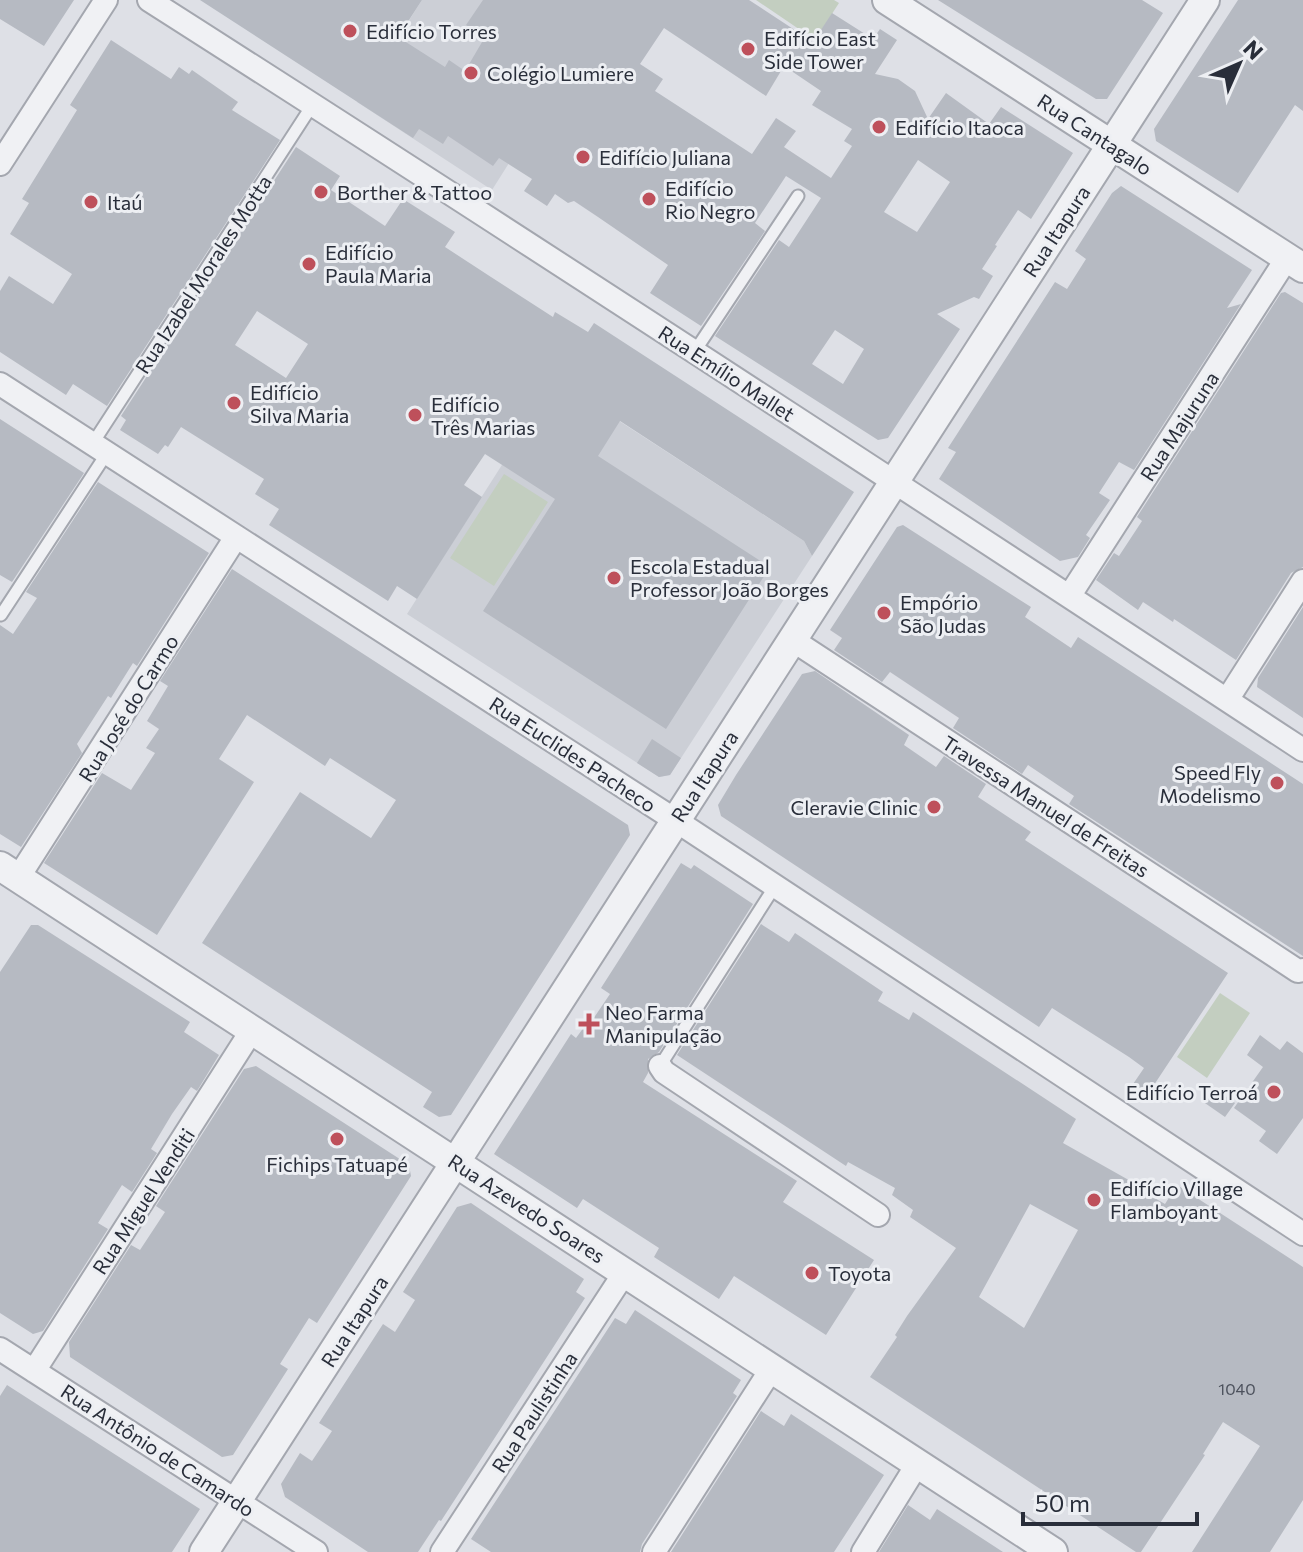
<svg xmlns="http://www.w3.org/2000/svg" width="1303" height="1552" viewBox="0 0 1303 1552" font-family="Commissioner,sans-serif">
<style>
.built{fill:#cccfd6}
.green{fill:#c3cec0}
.building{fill:#b6bac2;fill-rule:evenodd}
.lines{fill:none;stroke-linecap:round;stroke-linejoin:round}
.service-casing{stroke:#a4a7af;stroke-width:15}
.minor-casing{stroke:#a4a7af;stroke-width:26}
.tertiary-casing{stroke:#a4a7af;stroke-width:32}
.service{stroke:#f0f1f4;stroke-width:11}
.minor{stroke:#f0f1f4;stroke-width:22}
.tertiary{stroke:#f0f1f4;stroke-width:28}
.poi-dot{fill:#be505b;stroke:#edeff3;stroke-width:3}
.labels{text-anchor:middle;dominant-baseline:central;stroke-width:6;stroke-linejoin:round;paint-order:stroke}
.number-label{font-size:16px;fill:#4c515c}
.poi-label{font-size:20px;fill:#292e3a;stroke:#edeff3;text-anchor:start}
.street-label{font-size:20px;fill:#292e3a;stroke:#edeff3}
</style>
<rect width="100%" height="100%" fill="#dee0e6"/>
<path class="built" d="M422 0H516L511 160 492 190 357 102Z
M556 380 804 541 812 556 670 775 659 777 407 614Z"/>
<path class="green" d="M756 0H834L839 3 815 40Z
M504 474 548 502 494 586 450 558Z
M1220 993 1250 1013 1207 1078 1177 1057Z"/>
<path class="building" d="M0 0H74L44 46 0 19Z
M200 0H422L398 37 445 67 449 60 465 71 485 37 466 25 483 0H749L813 42 832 13 873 39 880 29 897 40 875 74 898 79 915 91 928 119 946 93 989 124 1001 107 1073 153 1031 219 1018 210 995 245 997 246 982 269 993 276 979 299 974 297 937 314 960 329 888 438 878 440 715 336 779 240 789 247 821 198 786 176 755 223 765 231 701 326 650 293 668 265 598 217 574 201 568 203 555 194 547 206 524 191 532 179 499 158 493 166 448 136 443 144 419 129 413 138ZM664 28 766 96 784 66 821 91 812 105 852 129 844 141 852 146 831 178 784 147 796 131 776 118 752 154 655 91 663 79 640 64ZM918 160 950 182 917 232 884 212ZM835 330 864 349 843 384 812 364Z
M938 0H1142L1163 13 1107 99H1096Z
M1238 0H1303V111L1295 105 1238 193 1156 141 1154 129Z
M111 40 171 79 179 67 189 74 192 70 238 102 232 110 280 140 107 406 73 384 66 395 0 352V291L9 276 53 304 72 274 10 234 29 203 22 199 77 110 70 105Z
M296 147 340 176 331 190 385 226 403 199 455 232 445 247 491 277 553 317 555 312 588 332 594 323 854 492 812 556 804 541 620 421 598 456 770 567 666 729 483 611 555 499 485 454 464 485 482 497 417 599 397 586 388 601 269 525 279 509 255 494 264 479 181 427 168 447 165 445 158 454 120 430 126 420 121 416ZM257 311 308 344 286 378 235 345Z
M1121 186 1252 270 1227 308 1241 304 1134 470 1119 462 1099 493 1110 500 1086 535 1090 538 1078 557 1060 561 939 479 956 452 948 448 1055 282 1067 289 1086 259 1075 251 1112 193Z
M1285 292 1303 303V567L1291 573 1236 660 1174 619 1173 622 1143 602 1138 610 1096 580 1114 553 1119 556 1142 521 1137 517 1281 293Z
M0 419 84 473 12 582 0 575Z
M98 482 209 553 137 666 133 663 111 698 108 696 77 744 82 753 21 847 0 834V625L13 634 37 598 26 592Z
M903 525 1031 607 1025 617 1071 648 1078 637 1303 784V956L1069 804 1074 796 1028 765 1022 774 953 728 959 718 890 672 882 682 834 650 842 638 830 630 897 527Z
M232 569 628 825 630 835 451 1115 439 1117 423 1107 432 1092 202 943 300 792 371 838 396 800 330 758 325 766 247 715 219 759 254 782 157 935 44 863 102 773 131 790 155 753 146 748 159 729 147 721 168 686 160 681Z
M1303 607V718L1257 687 1258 678Z
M815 671 909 735 904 745 936 767 944 756 986 784 978 797 1031 832 1025 840 1228 973 1146 1097 1131 1087 1144 1068 1129 1057 1052 1008 1039 1027 721 816 718 805 736 775 802 674Z
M652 739 681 758 670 775 659 777 637 763Z
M681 863 691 869 694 865 753 904 659 1052 648 1059V1073L643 1082 797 1181 783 1202 874 1260 826 1335 734 1276 719 1299 654 1257 659 1248 583 1199 577 1208 494 1154 571 1034 576 1038 587 1023 589 1025 610 994 601 988Z
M761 924 789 942 795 933 883 992 878 1001 909 1020 913 1012 1076 1119 1063 1143 1134 1183 1132 1185 1165 1204 1177 1185 1303 1267V1500L1270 1552H1192L1260 1446 1223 1422 1203 1454 1205 1455 1141 1552H1136L870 1377 897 1337 895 1335 907 1316 956 1248 910 1217 913 1210 892 1195 895 1188 848 1162 846 1166 677 1055ZM1030 1204 1078 1230 1024 1328 979 1297Z
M31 925H38L190 1022 184 1032 219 1055 197 1091 191 1087 172 1114 151 1149 157 1153 132 1192 122 1185 98 1223 108 1229 43 1331 33 1334 0 1313V972Z
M1260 1035 1280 1050 1287 1041 1303 1053V1118L1277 1154 1259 1141 1266 1131 1234 1108 1263 1067 1247 1055Z
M256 1066 409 1165 411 1176 317 1323 309 1318 280 1364 288 1369 233 1455 222 1457 70 1357 69 1342 131 1245 140 1250 165 1212 156 1206 244 1069Z
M1212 1086 1235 1103 1225 1117 1202 1101Z
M471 1203 584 1279 576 1292 585 1298 441 1521 439 1520 418 1552H368L285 1497 281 1484 300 1453 312 1461 332 1431 319 1423 383 1324 395 1332 415 1300 403 1292 457 1207Z
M635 1310 741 1380 733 1393 737 1396 642 1544 640 1552H491L471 1539 615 1318 626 1324Z
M7 1385 200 1509 172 1552H0V1396Z
M761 1411 784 1426 791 1414 884 1475 834 1552H671Z
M908 1505 930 1520 937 1509 1003 1552H879Z"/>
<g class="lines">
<defs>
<path id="service" d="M695 351 798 196
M93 443 313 104
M1 615 107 453
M660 1066 775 886"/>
<path id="minor" d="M149 0C536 247 920 498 1303 750
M0 164 106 0
M0 384 675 820 1303 1234
M1070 595 1287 258
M791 639 1298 971 1303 970
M1227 700 1303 581
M18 878 236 537
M660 1066 664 1072 878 1215
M0 1349 316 1552
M34 1371 252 1030
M442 1552 625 1272
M654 1552 772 1368
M863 1552 918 1463"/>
<path id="tertiary" d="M887 0 1303 268
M0 866 1053 1552
M204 1552 1205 0"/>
</defs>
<use href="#service" class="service-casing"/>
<use href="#minor" class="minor-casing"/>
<use href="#tertiary" class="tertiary-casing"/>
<use href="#service" class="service"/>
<use href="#minor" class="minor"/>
<use href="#tertiary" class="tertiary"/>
</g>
<g class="poi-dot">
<circle cx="350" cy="31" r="8"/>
<circle cx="748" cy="49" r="8"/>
<circle cx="471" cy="73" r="8"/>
<circle cx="879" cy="127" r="8"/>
<circle cx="583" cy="157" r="8"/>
<circle cx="321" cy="192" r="8"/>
<circle cx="649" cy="199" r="8"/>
<circle cx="91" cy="202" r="8"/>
<circle cx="309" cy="264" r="8"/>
<circle cx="234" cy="403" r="8"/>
<circle cx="415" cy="415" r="8"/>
<circle cx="614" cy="578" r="8"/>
<circle cx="884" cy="613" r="8"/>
<circle cx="1277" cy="783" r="8"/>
<circle cx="934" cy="807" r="8"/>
<path d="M585 1012h8v8h8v8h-8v8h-8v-8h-8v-8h8z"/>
<circle cx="1274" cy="1092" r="8"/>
<circle cx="337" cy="1139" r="8"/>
<circle cx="1094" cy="1200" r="8"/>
<circle cx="812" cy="1273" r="8"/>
</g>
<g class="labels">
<g class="number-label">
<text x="1237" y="1388">1040</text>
</g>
<g class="poi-label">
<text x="366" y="31">Edifício Torres</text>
<text x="764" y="38">Edifício East<tspan x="764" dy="23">Side Tower</tspan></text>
<text x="487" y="73">Colégio Lumiere</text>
<text x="895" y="127">Edifício Itaoca</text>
<text x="599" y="157">Edifício Juliana</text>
<text x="665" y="188">Edifício<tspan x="665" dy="23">Rio Negro</tspan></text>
<text x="337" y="192">Borther &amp; Tattoo</text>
<text x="107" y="202">Itaú</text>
<text x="325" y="252">Edifício<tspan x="325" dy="23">Paula Maria</tspan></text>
<text x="250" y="392">Edifício<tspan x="250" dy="23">Silva Maria</tspan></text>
<text x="431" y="404">Edifício<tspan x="431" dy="23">Três Marias</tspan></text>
<text x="630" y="566">Escola Estadual<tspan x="630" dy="23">Professor João Borges</tspan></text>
<text x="900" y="602">Empório<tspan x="900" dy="23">São Judas</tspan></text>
<text x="1261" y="772" text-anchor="end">Speed Fly<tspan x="1261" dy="23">Modelismo</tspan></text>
<text x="918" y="807" text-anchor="end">Cleravie Clinic</text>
<text x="605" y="1012">Neo Farma<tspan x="605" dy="23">Manipulação</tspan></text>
<text x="1258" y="1092" text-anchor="end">Edifício Terroá</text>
<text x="337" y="1164" text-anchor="middle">Fichips Tatuapé</text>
<text x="1110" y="1188">Edifício Village<tspan x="1110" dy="23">Flamboyant</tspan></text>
<text x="828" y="1273">Toyota</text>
</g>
<g class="street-label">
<text transform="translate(1095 134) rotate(33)">Rua Cantagalo</text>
<text transform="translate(1056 231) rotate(-57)">Rua Itapura</text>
<text transform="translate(203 274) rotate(-57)">Rua Izabel Morales Motta</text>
<text transform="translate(727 373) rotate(33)">Rua Emílio Mallet</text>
<text transform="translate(1179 426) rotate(-57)">Rua Majuruna</text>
<text transform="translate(128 708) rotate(-58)">Rua José do Carmo</text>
<text transform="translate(573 754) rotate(33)">Rua Euclides Pacheco</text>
<text transform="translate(704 776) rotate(-57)">Rua Itapura</text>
<text transform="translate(1046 806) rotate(33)">Travessa Manuel de Freitas</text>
<text transform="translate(143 1201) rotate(-57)">Rua Miguel Venditi</text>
<text transform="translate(527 1208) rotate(33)">Rua Azevedo Soares</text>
<text transform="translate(354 1321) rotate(-57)">Rua Itapura</text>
<text transform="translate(534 1412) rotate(-57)">Rua Paulistinha</text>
<text transform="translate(158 1450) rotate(33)">Rua Antônio de Camardo</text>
</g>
</g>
<g transform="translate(1239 64) rotate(45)" stroke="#edeff3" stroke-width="6" paint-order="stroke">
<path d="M0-6L14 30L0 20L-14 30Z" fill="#292e3a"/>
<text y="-12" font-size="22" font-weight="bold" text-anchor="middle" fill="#292e3a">N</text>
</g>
<path d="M1023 1512v12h174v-12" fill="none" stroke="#292e3a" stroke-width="4"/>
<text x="1035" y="1512" font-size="24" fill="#292e3a" stroke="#edeff3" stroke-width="6" paint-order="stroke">50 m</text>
</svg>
